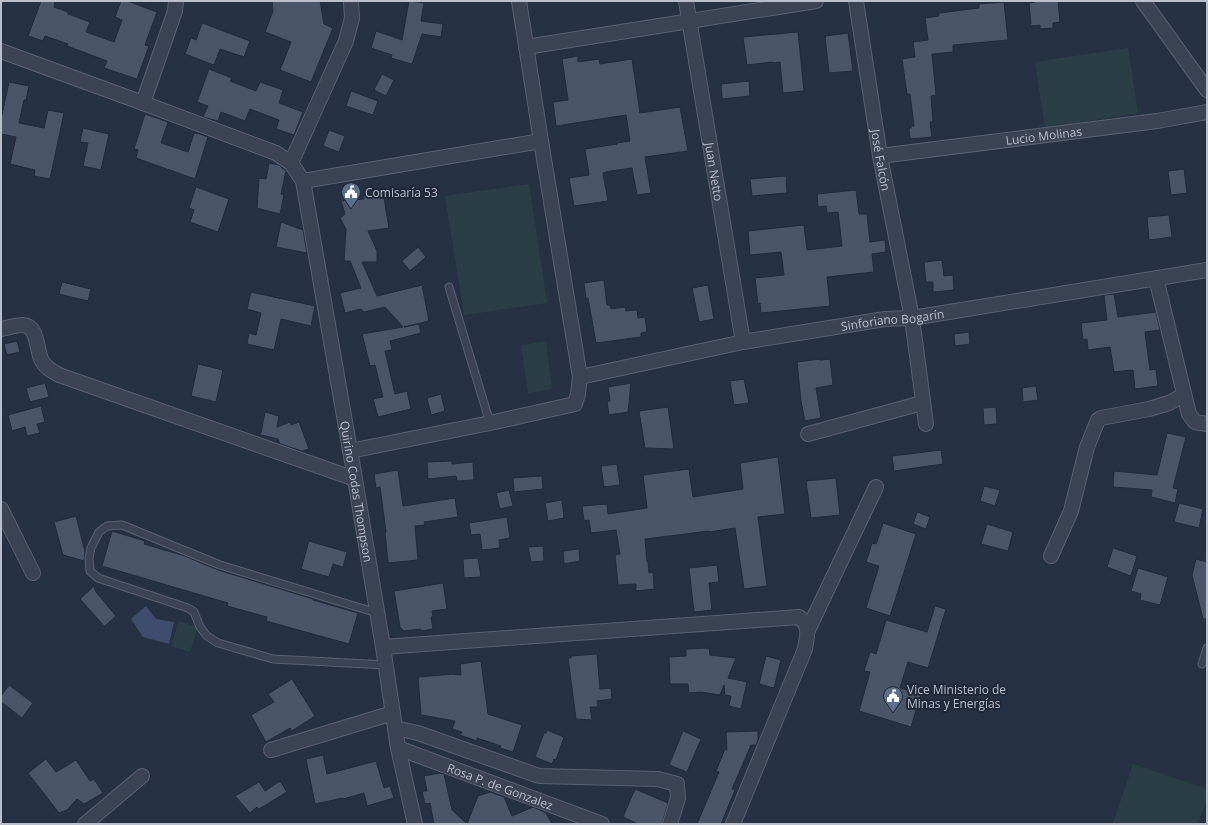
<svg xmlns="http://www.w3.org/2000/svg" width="1208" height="825" viewBox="0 0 1208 825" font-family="'Open Sans',sans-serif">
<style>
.green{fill:#2a3f45}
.water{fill:#3e4d6d}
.building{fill:#4b556a;stroke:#222a3b}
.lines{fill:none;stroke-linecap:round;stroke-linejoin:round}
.lane-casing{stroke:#5b6171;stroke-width:9}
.street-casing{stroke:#5b6171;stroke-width:16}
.lane{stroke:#3c4354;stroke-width:7}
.street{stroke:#3c4354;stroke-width:14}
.labels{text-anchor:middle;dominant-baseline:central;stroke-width:4;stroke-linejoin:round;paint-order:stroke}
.street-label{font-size:12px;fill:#babfcd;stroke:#202839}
.poi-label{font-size:12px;fill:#babfcd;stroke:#202839;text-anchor:start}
</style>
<rect width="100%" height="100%" fill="#273144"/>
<path class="green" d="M1128 48 1138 113 1045 128 1035 62Z
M529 184 547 303 464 315 445 196Z
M546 341 552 389 528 393 521 345Z
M179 621 198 627 190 652 171 646Z
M1133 764 1207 789V798L1198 824H1116L1113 823Z"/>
<path class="water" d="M146 606 156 619 174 622 169 644 143 637 131 619Z"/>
<path class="building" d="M41 1H55L54 7 68 12V14L90 22 86 32 114 42 122 20 115 17 121 1H127L157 12 145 45 149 46 137 79 104 68 107 61 67 46 68 44 45 36 43 41 28 36Z
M272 1H320L324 24 333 28 311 82 280 70 291 42 265 32 273 11Z
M409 1 424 3 421 21 443 24 441 37 422 34 412 64 391 58 392 55 371 48 376 31 402 40Z
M1035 1H1058L1060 22 1053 23V28L1040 29V25L1031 26 1029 3 1035 2Z
M1004 2 1008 40 953 45V52L932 54 936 95 931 96 933 122H930L932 137 910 139 909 128H911V126H914L910 94H907L902 59 915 57 913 42 928 40 925 18 939 16V13L979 8V4Z
M202 23 250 41 244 57 220 49 214 65 185 54 191 38 196 40Z
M798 32 804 91 783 93 780 62 773 63V62L747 65 743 37Z
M848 33 853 71 829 73 825 36Z
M578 56V62L599 59 600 64 632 59 640 113 680 107 688 151 645 157 651 193 637 195 632 168 610 171 603 173 608 201 574 206 569 178 589 175 585 149 617 144V143L630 141 626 115 556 126 553 102 568 100 562 59Z
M209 69 232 78 230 81 256 91 260 82 283 90 279 103 303 112 294 135 276 129 279 120 250 109 245 121 221 112 218 121 203 117 208 106 197 102Z
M382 74 394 80 386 96 374 90Z
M749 81 750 96 722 99 721 84Z
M9 82 29 86 26 100H24L19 123 44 128 48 110 64 113 50 179 34 176 35 170 10 164 16 137 1 134V119Z
M351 91 378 101 373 115 346 106Z
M145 114 168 122 161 143 188 152 194 133 197 134V133L208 137 195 179 136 158 138 150 134 149Z
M83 128 109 134 101 170 83 166 88 143 80 142Z
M329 130 345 136 339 152 323 146Z
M269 163 279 165 286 171 281 194 284 195 280 214 257 208 259 178 266 179Z
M1184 169 1187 193 1171 195 1168 171Z
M786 176 787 193 752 196 750 179Z
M196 187 229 199 218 232 190 222 194 210 189 208Z
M856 190 859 214H867L870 242 885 240 886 252 872 254 874 272 827 277 830 306 761 313 760 303 758 304 755 278 784 275 781 252 750 255 748 231 804 225 807 250 842 246 838 212 827 213 826 206 818 207 817 194Z
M383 192 389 228 368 231 377 251V262H362L377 296 422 285 429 321 404 327 419 324 421 333 390 341 392 350 385 351 395 394 407 391 411 409 378 417 373 399 383 397 375 365 370 366 362 334 403 327 385 307 364 312 361 309 345 313 340 293 361 288 350 261H344L346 229 340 218 345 214 341 201 364 199 363 195Z
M1169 215 1172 237 1149 240 1147 217Z
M281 222 303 230 307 253 276 247Z
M418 247 426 257 410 271 402 261Z
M942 260 944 276 953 275 954 290 933 292V282H926L924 262Z
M604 280 607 305H610L611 309 625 307 626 311 637 310 638 318 645 317 647 332 641 333V337L596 343 588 298 586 299 584 283Z
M62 282 91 289 88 301 59 294Z
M708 285 714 319 699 322 692 288Z
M251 292 315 306 311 326 281 319 274 350 247 344 249 333 256 335 261 313 247 309Z
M1114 294 1118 317 1156 312 1160 330 1145 332 1150 370 1156 369 1158 386 1135 389 1133 370 1114 372 1110 347 1088 350 1087 339 1083 340 1081 323 1107 320 1104 295Z
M969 332 970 344 955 346 954 334Z
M17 341 20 352 7 355 4 344Z
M820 359V360L830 359 833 385 816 388 821 418 805 421 801 401 797 362Z
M198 364 223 370 216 402 191 396Z
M744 379 749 403 734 405 730 381Z
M45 383 49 397 30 402 26 388Z
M631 383 628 412 609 415 607 402 610 401 608 387Z
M1036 386 1038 400 1023 402 1022 388Z
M441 394 445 411 431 415 427 398Z
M41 406 45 422 37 424 40 433 27 436 25 427 12 431 8 415Z
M668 407 674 449 645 448 639 411Z
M996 407 997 424 984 425 983 408Z
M265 412 279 416 277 427 290 422 291 425 299 422 309 449 302 451 280 444 278 439 257 434 261 433Z
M1167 433 1186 437 1173 488 1178 489 1175 503 1151 497 1152 490 1113 487 1114 471 1157 475Z
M941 450 943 464 894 471 892 456Z
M778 457 785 514 758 517 767 586 744 589 735 528 709 532V531L645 539 647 562H648L649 573 653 572 654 589 636 591V584L618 585 615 555 620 554 616 530 591 533 589 520 584 521 582 506 607 504 608 514 647 508 643 475 689 469 693 497 743 489 740 463Z
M452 461V464L473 462 474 480 457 481 456 476 428 479 427 462Z
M617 464 620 485 604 487 601 466Z
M398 470 403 506 455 498 458 517 424 522 425 525 415 526 418 560 388 563 385 533 386 532 380 487 376 488 374 474Z
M542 476 543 489 514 492 513 478Z
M836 478 840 515 811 518 806 481Z
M984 486 1000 490 995 506 980 501Z
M509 490 513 506 500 509 496 493Z
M562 500 564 518 548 521 545 503Z
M1179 503 1203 509 1199 528 1174 522Z
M917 512 930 517 926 529 913 524Z
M76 516 85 552 84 561 63 555 54 522Z
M507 517 510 538 499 540 500 548 482 550 480 534 471 535 469 523Z
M883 523 916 534 890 616 866 608 879 566 866 562 872 543 876 544 877 542Z
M987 524 1013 532 1008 551 981 544Z
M112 531 145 541 144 544 185 556 218 570 313 599V600L358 613 349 644 266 621 267 617 227 606 228 603 102 566Z
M309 541 347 552 343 567 333 564 329 577 301 569Z
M543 546 544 561 531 562 528 547Z
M1113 548 1137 556 1131 576 1107 567Z
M579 549 580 561 564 564 563 551Z
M478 558 481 577 464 578 463 559Z
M1196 559 1207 562V619H1203L1192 575Z
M717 565 719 582 709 583 712 610 694 612 689 568Z
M1138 568 1168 577 1160 605 1140 600 1141 594 1131 591Z
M443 583 447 609 432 611 433 617H431L433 629 421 631V629L404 631 400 627 394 591Z
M94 586 96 592 116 616 105 626V627L80 599Z
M935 606 946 609 928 668 908 662 900 688 921 694 911 727 859 711 870 672 864 671 870 652 876 654 886 620 927 632Z
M709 648 710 655 736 658 728 678 747 682 741 709 729 706 731 696 725 695 724 685 720 695 701 692 689 693 688 684H670L669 657 686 656V649Z
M597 654 600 689 611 688 612 699 597 701 598 707H590L592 720 576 719 568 658H571V656Z
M766 656 781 660 774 688 759 684Z
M481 661 488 714 522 725 513 752 500 748 501 746 477 738V741L460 735 462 732 452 729 455 721 421 715 418 677 453 674 461 675 460 664Z
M292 679 315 716 292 731 290 728 266 742 251 715 274 702 268 694Z
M9 685 33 703 22 718 1 702V696Z
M547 730 564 737 556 760 554 759 552 764 535 757 544 733H546Z
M683 731 701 739 687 772 669 765Z
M758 731V740L756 745H751L732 789 735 790 721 824H697L719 772 716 771 725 749 727 750 726 732Z
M323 755 327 774 376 761 384 788 390 786 394 798 367 806 364 793 343 799V798L315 804 306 759Z
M46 759 56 772 76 760 90 781 94 779 103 793 84 804 77 799 67 810 59 813 28 773Z
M440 773 444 774 452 810 467 824 478 796 490 792 504 797 512 816 533 807 546 813 552 824H434L430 803 425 804 422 791H427L424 776Z
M280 781 287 792 259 809 257 807 250 813 235 796 259 782 265 791Z
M635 789 668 803 662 824H638L623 817Z"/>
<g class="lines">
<defs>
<path id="lane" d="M449 287 490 423
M377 613 220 565 122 525 107 526 99 532 91 548 89 558 90 571 98 578 188 608 194 612 200 627 207 636 218 643 273 659 386 665
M1202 664 1207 648"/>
<g id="street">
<path id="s1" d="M686 1 743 342"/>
<path id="s2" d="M856 1 880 156 912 318 926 424"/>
<path d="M1143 1 1207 90"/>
<path d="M526 47 816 1"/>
<path id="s3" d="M1 51 143 103 276 153 291 163 303 181 355 479 383 647 398 748 415 824"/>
<path d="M143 103 175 11 176 1"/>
<path id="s4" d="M880 156 1157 121 1207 112"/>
<path d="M291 163 346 41 352 18 351 1"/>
<path d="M303 181 541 141"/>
<path d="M1156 278 1189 414 1195 422 1207 424"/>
<path d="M1 329C7 328 16 325 23 325 39 326 36 351 42 361 46 368 52 371 59 375L355 479"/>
<path id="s5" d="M580 377 743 342 885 319 912 318 1207 270"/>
<path d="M808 434 922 403"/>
<path d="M350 451 490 423 575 404 578 394 580 377 541 141 519 1"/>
<path d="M1 509 33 573"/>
<path d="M1051 556 1071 511 1087 447 1098 420 1101 418 1149 409 1169 403 1184 395"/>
<path d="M808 630 876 487"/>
<path d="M383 647 799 617C811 626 807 636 805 649L733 824"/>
<path d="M395 728 418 733 539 776 658 779 677 784 678 798 670 824"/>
<path id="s6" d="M398 748 602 824"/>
<path d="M271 750 393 713"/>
<path d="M85 824 142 776"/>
</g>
</defs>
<use href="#lane" class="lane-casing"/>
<use href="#street" class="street-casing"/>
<use href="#lane" class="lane"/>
<use href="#street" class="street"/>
</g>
<defs>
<symbol id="civic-pin" viewBox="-11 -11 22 30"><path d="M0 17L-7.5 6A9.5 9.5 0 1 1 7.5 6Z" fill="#5c6f8a" stroke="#202839"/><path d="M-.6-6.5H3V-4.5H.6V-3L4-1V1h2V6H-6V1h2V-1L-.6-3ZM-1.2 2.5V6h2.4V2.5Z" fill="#fff"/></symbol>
</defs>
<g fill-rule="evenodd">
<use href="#civic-pin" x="340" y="181" width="22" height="30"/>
<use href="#civic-pin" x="882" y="685" width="22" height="30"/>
</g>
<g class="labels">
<g class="street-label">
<text stroke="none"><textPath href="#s4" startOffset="165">Lucio Molinas</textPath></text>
<text stroke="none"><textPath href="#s2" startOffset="161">José Falcón</textPath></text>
<text stroke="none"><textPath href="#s1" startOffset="173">Juan Netto</textPath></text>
<text stroke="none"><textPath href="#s5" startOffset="318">Sinforiano Bogarín</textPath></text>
<text stroke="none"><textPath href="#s3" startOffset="648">Quirino Codas Thompson</textPath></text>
<text stroke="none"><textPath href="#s6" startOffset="109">Rosa P. de Gonzalez</textPath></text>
</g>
<g class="poi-label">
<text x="365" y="192">Comisaría 53</text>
<text x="907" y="689">Vice Ministerio de<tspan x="907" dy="14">Minas y Energías</tspan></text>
</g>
</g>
<rect width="1208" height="825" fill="none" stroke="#babfcd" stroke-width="4"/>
</svg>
